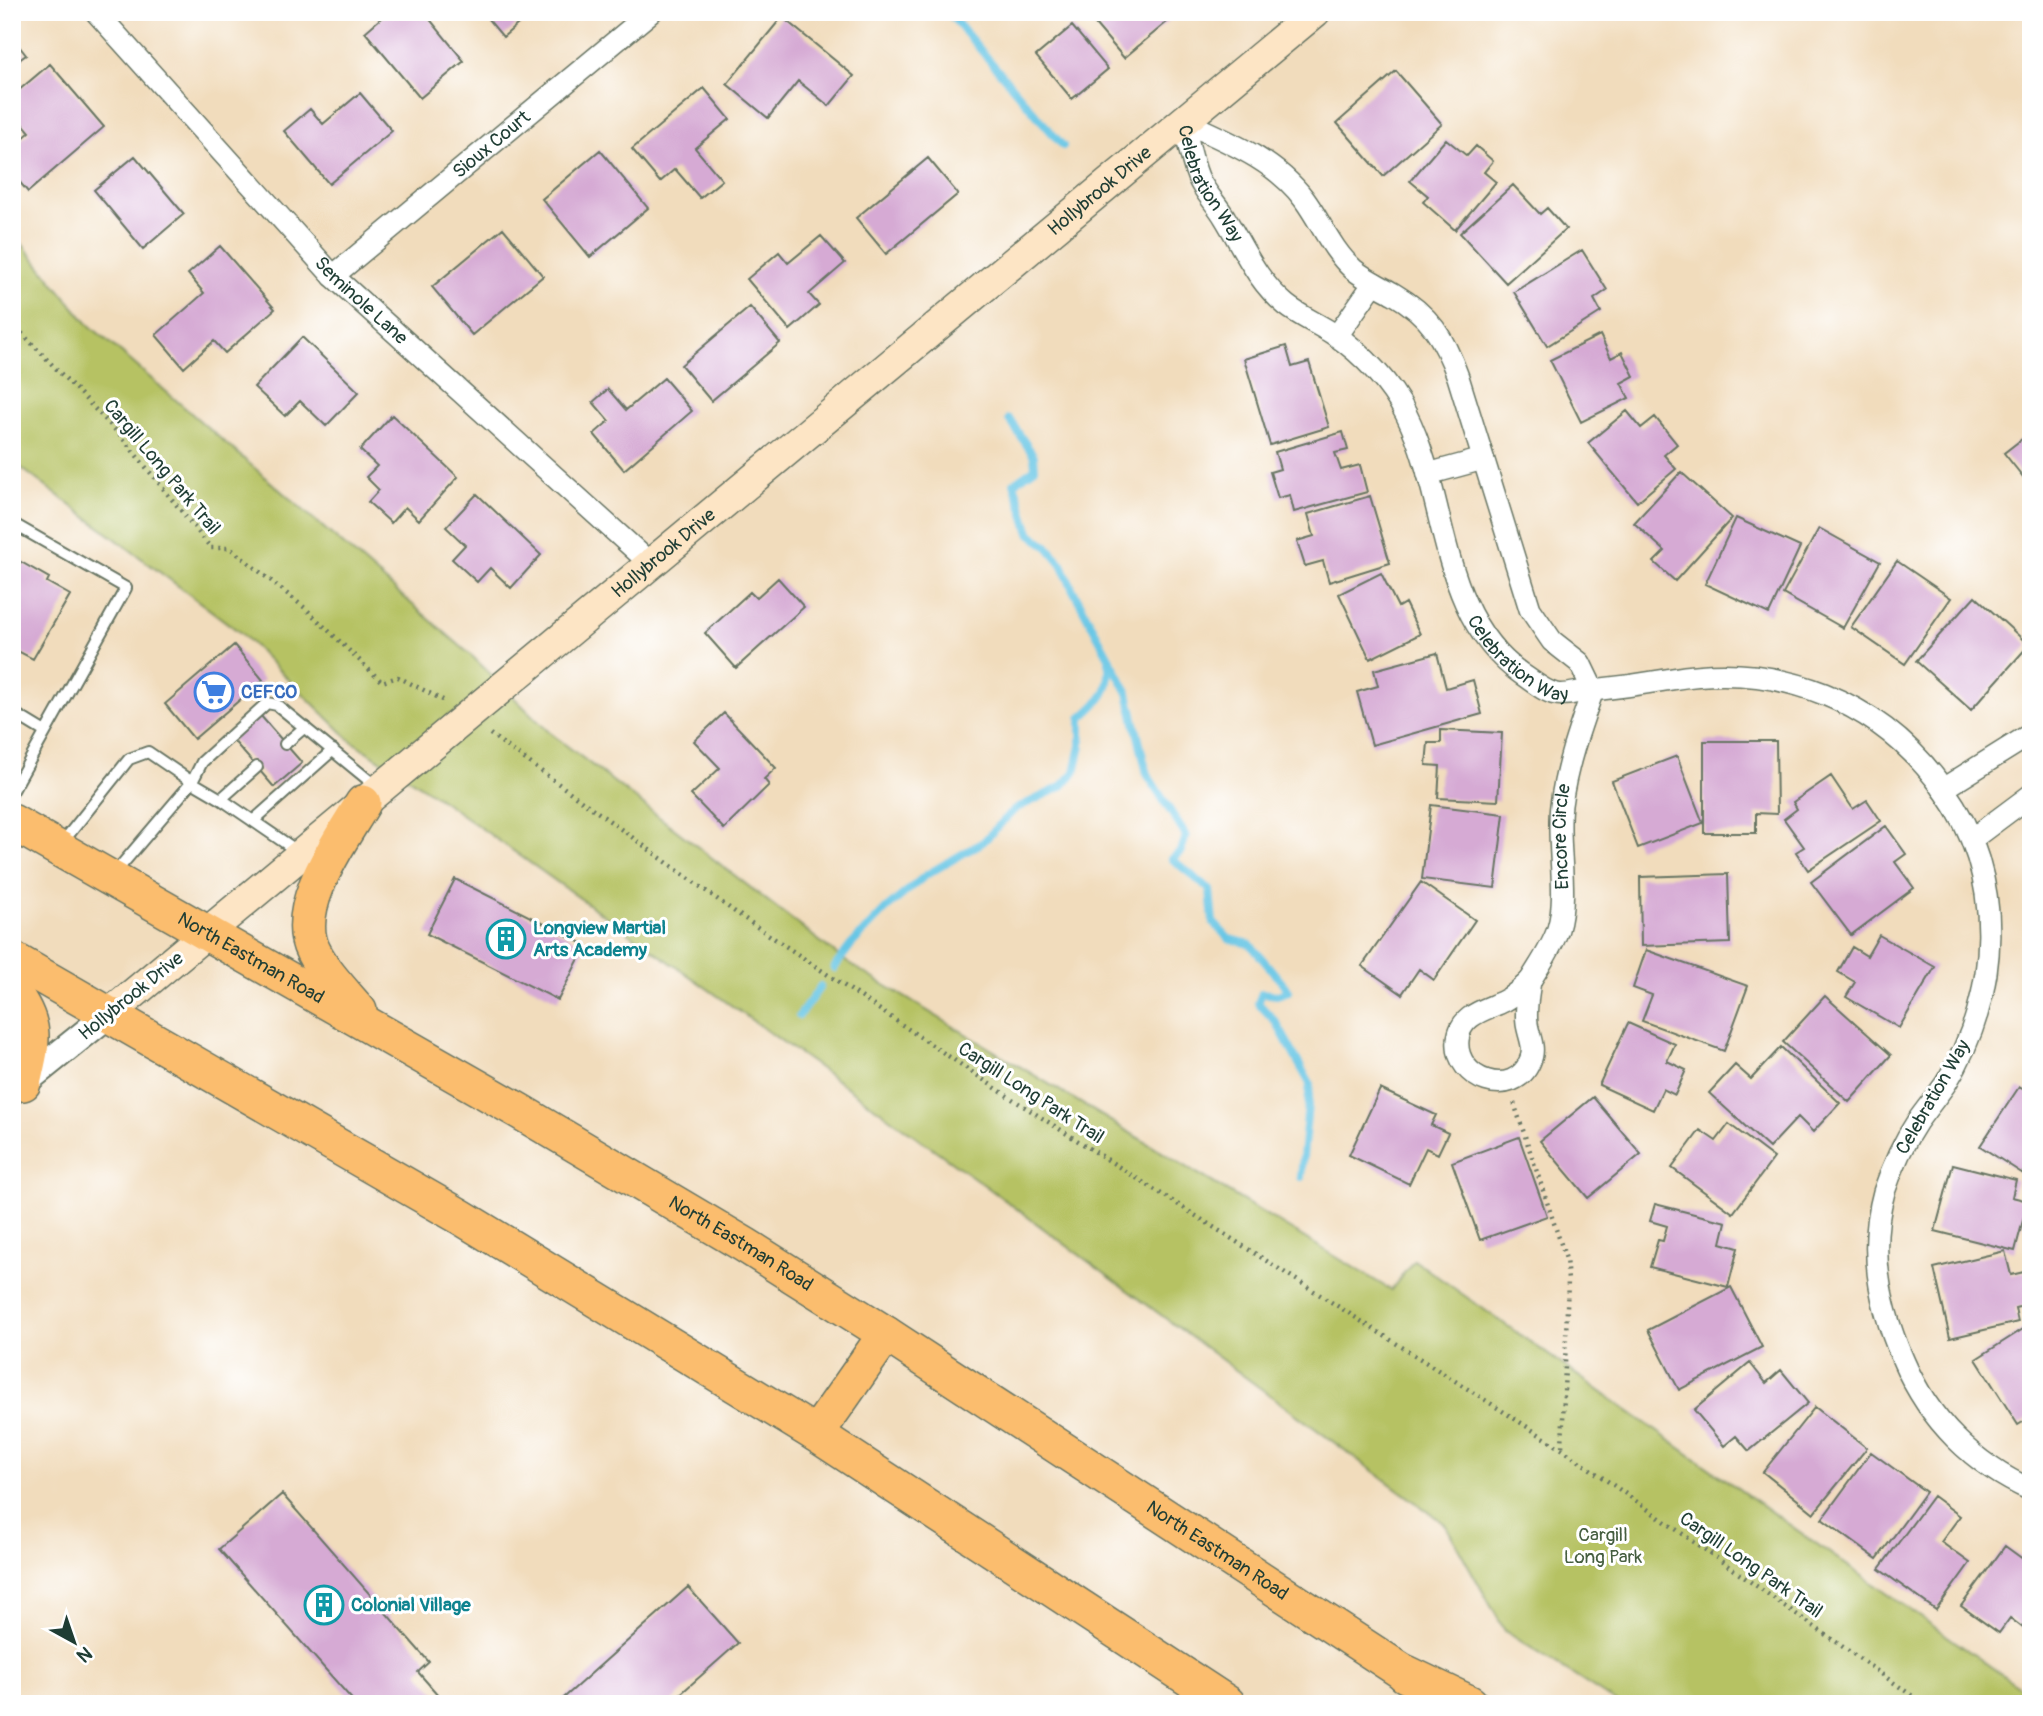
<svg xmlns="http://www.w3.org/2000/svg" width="2043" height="1716" viewBox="0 0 2043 1716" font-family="Pangolin,sans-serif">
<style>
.green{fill:#b6c264;stroke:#6a804c;stroke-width:2}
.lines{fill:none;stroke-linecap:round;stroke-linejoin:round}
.stream{stroke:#67c6e5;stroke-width:8}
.building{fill:#d6aad4}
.service-casing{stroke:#687564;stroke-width:14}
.minor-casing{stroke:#687564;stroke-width:24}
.tertiary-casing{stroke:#687564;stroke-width:30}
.secondary-casing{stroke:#687564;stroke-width:33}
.primary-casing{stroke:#687564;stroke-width:38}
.trunk-casing{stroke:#687564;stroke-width:40}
.path{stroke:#687564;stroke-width:4.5;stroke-dasharray:2 5;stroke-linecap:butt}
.service{stroke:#fff;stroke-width:10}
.minor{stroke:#fff;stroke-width:21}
.tertiary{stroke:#fff;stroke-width:26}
.secondary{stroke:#fde5c5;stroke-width:30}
.primary{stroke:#fbbd6e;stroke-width:35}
.trunk{stroke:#fbbd6e;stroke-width:37}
.labels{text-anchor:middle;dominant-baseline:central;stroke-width:6;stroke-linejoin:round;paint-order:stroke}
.street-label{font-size:19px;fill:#1f3d34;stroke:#fff}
.shop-label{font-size:19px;font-weight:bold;fill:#366cbe;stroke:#fff;text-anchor:start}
.culture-label{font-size:19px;font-weight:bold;fill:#0d838f;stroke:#fff;text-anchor:start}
.park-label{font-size:19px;fill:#455e40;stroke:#fff}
</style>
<rect width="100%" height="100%" fill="#fff"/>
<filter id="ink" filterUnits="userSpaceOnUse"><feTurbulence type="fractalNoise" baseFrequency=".0143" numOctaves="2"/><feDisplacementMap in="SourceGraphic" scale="14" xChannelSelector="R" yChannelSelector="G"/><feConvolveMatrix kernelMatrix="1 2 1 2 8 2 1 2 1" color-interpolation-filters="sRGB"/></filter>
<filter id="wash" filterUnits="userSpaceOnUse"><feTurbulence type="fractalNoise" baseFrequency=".00686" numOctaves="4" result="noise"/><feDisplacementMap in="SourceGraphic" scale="28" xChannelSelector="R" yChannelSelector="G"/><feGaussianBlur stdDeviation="1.57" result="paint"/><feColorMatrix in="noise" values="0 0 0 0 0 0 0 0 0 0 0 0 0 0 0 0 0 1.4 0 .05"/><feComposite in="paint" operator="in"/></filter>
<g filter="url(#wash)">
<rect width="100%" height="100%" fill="#f1dcbc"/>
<path class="green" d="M12 232 88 324 473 657 549 732 848 963 1391 1290 1414 1260 2031 1695V1704H1618L1505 1631 1445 1524 983 1184 440 799 350 740 242 634 12 461Z"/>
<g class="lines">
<path class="stream" d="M948 12 1063 146
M1009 419 1034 456 1035 468 1014 483 1030 533 1047 546 1062 564 1072 588 1128 693 1147 774 1186 836 1181 851 1172 859 1210 890 1213 922 1229 939 1250 944 1289 991 1277 995 1262 993 1258 1003 1276 1022 1310 1084 1301 1177
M834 968 851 945 886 909 926 875 983 842 1015 809 1061 787 1075 772 1081 746V718C1103 699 1111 691 1109 661
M799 1016 820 987"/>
</g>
<g id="blocks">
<path class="building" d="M388 12H424L464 61 420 98 365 32Z
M482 12H532L503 37Z
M1097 12H1179L1124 58 1090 18Z
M782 17 854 76 829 106 798 81 768 118 727 84Z
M1072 26 1108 69 1072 99 1036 56Z
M12 37 26 55 12 65Z
M50 64 104 127 28 192 12 173V148L30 132 12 111V96Z
M1396 71 1442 124 1383 176 1337 123Z
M704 88 730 119 695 148 722 180 700 198 675 169 660 182 632 149Z
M360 93 392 131 329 184 284 131 310 109 323 124Z
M1446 139 1467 156 1476 146 1493 161 1484 172 1496 182 1455 230 1423 202 1428 196 1410 181Z
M600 150 648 208 590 257 542 199Z
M135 156 184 214 143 249 94 190Z
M928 158 958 194 886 254 856 218Z
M1513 185 1540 214 1547 208 1566 229 1506 283 1460 233Z
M503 228 543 276 472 335 432 287Z
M821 236 845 263 809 294 819 305 790 330 747 279 779 252 788 263Z
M220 246 275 309 225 353 214 341 184 368 156 335 204 293 188 274Z
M1582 250 1607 290 1594 299 1601 312 1547 346 1514 292Z
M750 307 780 343 711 401 681 365Z
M1600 335 1611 358 1622 352 1634 376 1621 383 1629 398 1581 422 1550 360Z
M302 337 359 392 326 426 300 401 285 416 254 387Z
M1286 346 1292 367 1309 362 1329 427 1270 445 1244 359Z
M664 378 692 411 624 470 594 434 609 421 593 402 608 389 626 410Z
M1627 411 1641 428 1655 417 1677 444 1664 455 1676 469 1637 502 1588 443Z
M392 415 458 477 419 520 405 507 391 523 368 502 379 490 366 477 377 466 360 450Z
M1343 432 1348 450 1335 453 1341 470 1360 465 1367 492 1294 512 1290 495 1278 498 1270 472 1280 469 1275 452Z
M2031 432V487L2004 453Z
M1681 472 1732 518 1675 581 1654 562 1665 551 1634 523Z
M477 494 541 555 511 588 490 568 477 582 452 559 465 545 446 527Z
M1370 496 1390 563 1329 582 1323 561 1305 566 1297 541 1314 536 1308 514Z
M1736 518 1800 547 1769 614 1705 584Z
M1819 528 1880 562 1843 628 1783 594Z
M14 558 49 578 47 582 70 595 33 659 16 650 12 657Z
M1897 561 1951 598 1905 664 1851 627Z
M1381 573 1398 607 1405 603 1420 634 1370 659 1339 594Z
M778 578 804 607 736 668 705 633 750 592 756 598Z
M1975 596 2029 645 1971 710 1916 661Z
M234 645 263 680 194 739 165 704Z
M1437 653 1446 688 1473 680 1482 714 1372 745 1357 692 1378 686 1374 670Z
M724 713 776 768 764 779 769 785 724 829 691 795 720 768 694 741Z
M260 715 302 763 274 787 232 739Z
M1441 730 1502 733 1498 801 1438 798 1440 766 1426 765 1428 743H1441Z
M1704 741H1776L1777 814 1756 813V833H1704Z
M1677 756 1703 823 1638 848 1612 781Z
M1831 776 1853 809 1867 800 1881 821 1808 870 1796 852 1804 847 1784 819 1797 809 1793 802Z
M1431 805 1504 814 1495 888 1422 879Z
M1886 826 1906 854 1895 862 1914 888 1851 935 1811 882Z
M1728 874 1730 943 1641 946 1640 877Z
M455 879 586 945 558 1000 427 934Z
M1421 882 1475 920 1434 980 1419 969 1402 994 1362 966Z
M1879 935 1935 967 1899 1028 1846 997 1855 982 1838 972 1852 947 1867 956Z
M1646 950 1748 986 1724 1051 1642 1021 1652 995 1633 988Z
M1825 996 1891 1055 1849 1102 1783 1042Z
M1628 1023 1675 1044 1667 1061 1686 1070 1675 1095 1663 1089 1653 1110 1599 1085Z
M1781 1047 1840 1103 1813 1132 1798 1117 1769 1148 1709 1093 1735 1065 1751 1079Z
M2019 1087 2031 1094V1179L1980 1146Z
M1380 1089 1436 1115 1431 1125 1448 1133 1438 1154 1426 1148 1409 1184 1349 1155Z
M1593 1097 1641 1154 1588 1198 1540 1141Z
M1729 1124 1774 1158 1733 1213 1672 1168 1700 1130 1716 1141Z
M1519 1137 1547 1216 1480 1240 1452 1162Z
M1953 1164 2016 1180 2012 1197 2028 1201 2015 1251 1935 1231Z
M1655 1204 1726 1222 1721 1243 1738 1248 1728 1287 1650 1267 1658 1240 1663 1241 1667 1226 1650 1221Z
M2005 1251 2011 1275 2028 1271 2031 1304 2015 1308 2018 1322 1950 1338 1934 1268Z
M1731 1287 1762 1347 1679 1390 1648 1330Z
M2031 1324V1417L2018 1425 1976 1359Z
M1750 1363 1766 1383 1781 1370 1808 1403 1749 1451 1736 1436 1724 1446 1694 1410Z
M1815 1407 1867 1448 1814 1513 1763 1472Z
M1871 1452 1926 1492 1877 1559 1822 1519Z
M282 1494 429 1662 418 1672 446 1704H356L219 1549Z
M1933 1496 1960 1516 1941 1542 1970 1563 1936 1610 1879 1569Z
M2005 1546 2031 1565V1626L2027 1631 2010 1618 1999 1633 1961 1606Z
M688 1587 738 1643 669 1704H557Z"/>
</g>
</g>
<g filter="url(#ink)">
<use href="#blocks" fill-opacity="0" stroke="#687564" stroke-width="2"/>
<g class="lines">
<defs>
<path id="service" d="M12 523 126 588 12 792
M12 712 45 732
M285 744 305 727
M221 799 257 767
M253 821 333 750
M62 843 129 759 148 752 192 782 113 875
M300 853 221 799 192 782 202 762 267 703 277 705 377 787"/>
<g id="minor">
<path id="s1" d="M96 12 333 276 651 564"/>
<path id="s2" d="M333 276 651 12"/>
<path d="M1337 336 1374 283"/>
<path d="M1428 474 1483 459"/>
<path id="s3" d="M1593 690 1580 663 1552 641 1530 609 1458 377C1444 338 1430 315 1394 294 1380 286 1365 279 1353 269 1331 249 1321 222 1304 199 1274 159 1226 141 1183 121 1188 140 1191 160 1198 177 1204 192 1217 204 1225 218 1244 249 1257 281 1286 305 1301 317 1319 324 1335 335 1363 354 1391 384 1406 414 1449 499 1437 615 1523 675 1532 681 1545 692 1556 694 1565 696 1577 692 1585 691 1614 688 1643 684 1672 679 1779 661 1880 700 1944 790 2006 876 2001 994 1946 1083 1937 1096 1926 1109 1917 1122 1903 1143 1892 1168 1884 1192 1868 1250 1880 1309 1904 1362 1929 1420 1973 1464 2031 1490"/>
<path d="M1943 789 2031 734"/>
<path d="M1972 839 2031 795"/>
<path id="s4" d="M1530 981C1540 964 1552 948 1558 929 1569 893 1556 843 1561 805 1566 766 1580 727 1593 690"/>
<path d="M1530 981C1528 995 1525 1010 1527 1024 1529 1037 1536 1048 1530 1061 1514 1101 1454 1080 1458 1040 1460 1014 1486 1010 1504 1001 1514 996 1522 988 1530 981Z"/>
</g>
<path id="tertiary" d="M17 1088 109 1014"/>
<g id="secondary">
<path id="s5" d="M109 1014 1315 12"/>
</g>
<g id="primary">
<path id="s6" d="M12 822 519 1111 745 1245 886 1334 1406 1674"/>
<path d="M12 959 461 1217 816 1434 1228 1704"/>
<path d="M12 991C39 1027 32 1043 23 1083"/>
<path d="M359 1011C343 992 324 973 313 951 291 907 341 840 363 803"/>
<path d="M816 1434 886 1334"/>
</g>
<path id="trunk" d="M1406 1674 1469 1704"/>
</defs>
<use href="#service" class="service-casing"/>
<use href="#minor" class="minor-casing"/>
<use href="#tertiary" class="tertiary-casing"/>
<use href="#secondary" class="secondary-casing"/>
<use href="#primary" class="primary-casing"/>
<use href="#trunk" class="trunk-casing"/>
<path class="path" d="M12 323 120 435 211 548H230L305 608 382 682 398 677 443 700
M490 734 735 912 1006 1095 1562 1449 1924 1704
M1514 1103 1566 1259 1568 1280 1562 1449"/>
<use href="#service" class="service"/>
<use href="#minor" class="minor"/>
<use href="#tertiary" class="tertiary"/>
<use href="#secondary" class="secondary"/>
<use href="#primary" class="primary"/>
<use href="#trunk" class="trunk"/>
</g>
</g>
<defs>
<symbol id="supermarket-ring" viewBox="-11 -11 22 22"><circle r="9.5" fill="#fff" stroke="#3f7fe0" stroke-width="1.5"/><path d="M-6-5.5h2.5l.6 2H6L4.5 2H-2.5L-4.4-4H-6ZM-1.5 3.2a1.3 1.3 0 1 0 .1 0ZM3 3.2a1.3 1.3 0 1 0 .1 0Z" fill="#3f7fe0"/></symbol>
<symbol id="building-ring" viewBox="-11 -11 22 22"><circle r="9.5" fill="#fff" stroke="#0f9aa8" stroke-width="1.5"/><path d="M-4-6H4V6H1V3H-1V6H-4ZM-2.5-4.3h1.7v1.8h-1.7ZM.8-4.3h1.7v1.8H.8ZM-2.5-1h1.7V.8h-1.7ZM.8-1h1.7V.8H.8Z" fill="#0f9aa8"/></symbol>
</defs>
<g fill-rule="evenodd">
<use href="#supermarket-ring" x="192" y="670" width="44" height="44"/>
<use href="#building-ring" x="484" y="917" width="44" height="44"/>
<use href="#building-ring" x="302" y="1583" width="44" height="44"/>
</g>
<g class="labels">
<g class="street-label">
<text stroke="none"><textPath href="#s2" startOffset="206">Sioux Court</textPath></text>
<text stroke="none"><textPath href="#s3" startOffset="803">Celebration Way</textPath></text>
<text stroke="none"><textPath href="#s5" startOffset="1288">Hollybrook Drive</textPath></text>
<text stroke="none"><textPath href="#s1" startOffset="392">Seminole Lane</textPath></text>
<text transform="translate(162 467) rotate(50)">Cargill Long Park Trail</text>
<text stroke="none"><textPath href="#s5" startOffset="721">Hollybrook Drive</textPath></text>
<text stroke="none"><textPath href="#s3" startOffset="1391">Celebration Way</textPath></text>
<text stroke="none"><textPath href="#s4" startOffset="152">Encore Circle</textPath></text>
<text stroke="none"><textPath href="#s6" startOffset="275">North Eastman Road</textPath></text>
<text transform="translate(131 996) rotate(-39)">Hollybrook Drive</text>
<text transform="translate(1031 1093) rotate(33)">Cargill Long Park Trail</text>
<text transform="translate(1933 1097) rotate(-60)">Celebration Way</text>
<text stroke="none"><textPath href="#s6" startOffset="842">North Eastman Road</textPath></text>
<text stroke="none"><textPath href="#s6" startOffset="1409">North Eastman Road</textPath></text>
<text transform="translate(1751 1565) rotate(35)">Cargill Long Park Trail</text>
</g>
<g class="shop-label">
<text x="241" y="692">CEFCO</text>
</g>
<g class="culture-label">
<text x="533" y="928">Longview Martial<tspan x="533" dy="22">Arts Academy</tspan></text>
<text x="351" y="1605">Colonial Village</text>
</g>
<g class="park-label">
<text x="1603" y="1535">Cargill<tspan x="1603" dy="22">Long Park</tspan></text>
</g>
</g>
<rect width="2043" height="1716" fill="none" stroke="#fff" stroke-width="42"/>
<g transform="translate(74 1642) rotate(140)" stroke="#ffffff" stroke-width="5" paint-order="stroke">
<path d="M0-5L12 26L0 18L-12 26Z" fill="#1f3d34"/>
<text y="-10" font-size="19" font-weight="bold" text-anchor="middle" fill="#1f3d34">N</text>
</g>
</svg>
